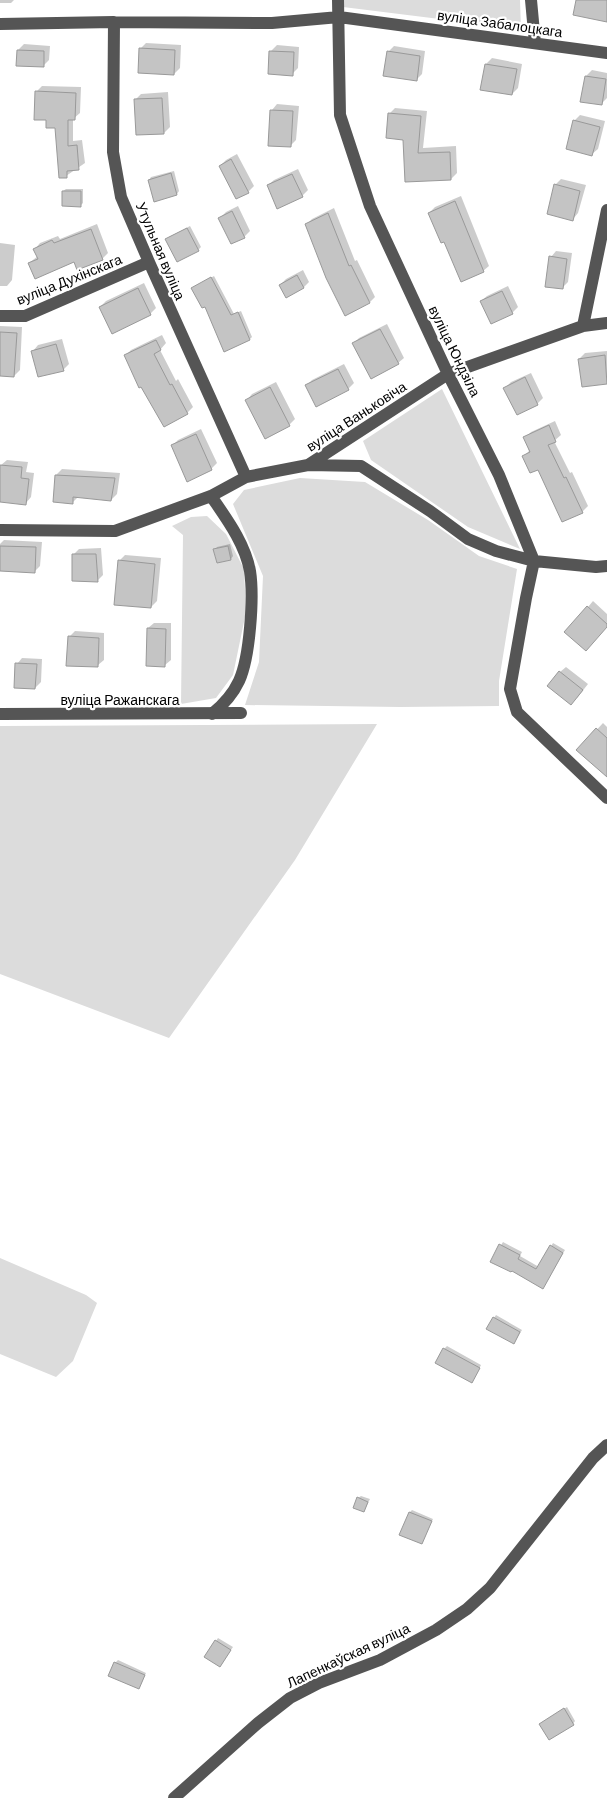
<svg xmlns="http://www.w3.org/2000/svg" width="607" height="1798" viewBox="0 0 607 1798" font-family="Barlow,sans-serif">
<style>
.green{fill:#dcdcdc;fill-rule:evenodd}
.shadow{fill:#0003}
.building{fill:#c4c4c4;stroke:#999}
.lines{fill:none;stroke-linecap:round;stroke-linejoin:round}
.minor{stroke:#555;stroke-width:12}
.labels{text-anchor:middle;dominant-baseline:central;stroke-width:4.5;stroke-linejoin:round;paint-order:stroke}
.street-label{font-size:14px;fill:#000;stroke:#fff}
</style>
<rect width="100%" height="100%" fill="#fff"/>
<path class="green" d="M343 0H520L521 29 343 7Z
M442 389 520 549 468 527 371 460 363 441Z
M300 478 365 482 428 520 479 556 517 569 499 681V706L400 707 245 705 259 662 263 576 233 504 244 490Z
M207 516 226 534 244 569 246 612 233 675 216 698 181 704 183 535 172 526 191 517ZM228 546 231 560 217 563 213 549Z
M377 724 295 860 169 1038 0 974V726Z
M0 1258 86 1295 97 1303 73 1361 56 1377 0 1354Z"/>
<path class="shadow" d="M0 0H14L11 3H0Z
M146 43 181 45 180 68 174 74 140 49Z
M24 44 50 46 49 60 43 66 18 50Z
M277 45 299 47 298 68 292 74 271 51Z
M394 46 425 51 422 74 416 80 388 52Z
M492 58 522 64 518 88 512 94 482 89 486 64Z
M592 70 607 73V98L601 104 582 101 586 76Z
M42 86 81 87 80 113 73 119V141L82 140 85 163 66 176 56 127 36 92Z
M168 92 170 127 164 133 135 100 141 94Z
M277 104 299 106 296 140 290 146 272 110Z
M395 108 427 111 423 148 456 146 457 173 451 179 406 181 404 139 389 114Z
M580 115 605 121 598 149 592 154 574 121Z
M237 154 254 186 248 192 220 166 226 160Z
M298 169 308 190 302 196 268 185 274 180Z
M174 171 179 191 177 194 154 200 149 180 151 177Z
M561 179 586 185 578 213 573 219 555 185Z
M66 189H83V203L80 206 63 191Z
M461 196 489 266 483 271 444 240 429 213 435 207Z
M238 206 250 231 244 237 232 243 220 218 226 212Z
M334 208 355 261 357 260 375 297 370 302 306 225 312 219Z
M97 224 108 253 102 259 29 263 38 256 35 249 40 243 58 236 60 239Z
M190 226 201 247 198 250 169 237Z
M0 243 15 245 12 280 7 286H0Z
M556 251 572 253 568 282 562 288 551 257Z
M303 270 309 282 304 287 280 285 286 279Z
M214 276 234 314 241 311 252 337 250 339 205 305 193 288Z
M144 283 156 308 150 314 100 307 106 301Z
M508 286 518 307 512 313 481 301 487 296Z
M387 324 404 358 398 363 354 343 359 338Z
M0 326 22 327 20 370 14 376 0 375Z
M162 335 166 343 160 350 176 381 178 379 193 407 187 413 142 385 125 356 131 350Z
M62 339 69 364 63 370 33 351 38 345Z
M607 351V383L583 386 579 359 585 353Z
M344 364 354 383 348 389 306 386 312 380Z
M531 373 543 398 537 404 505 388 511 382Z
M276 382 295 419 289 425 247 400 252 394Z
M555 421 561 435 554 441 570 473 572 472 588 506 582 512 563 521 538 468 524 456 529 451 525 438 531 432Z
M201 429 217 463 211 469 172 446 178 440Z
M7 460 28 462 26 472 34 473 31 497 26 503 0 500 1 465Z
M62 469 120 473 117 494 111 500 78 497 72 503 56 475Z
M4 540 42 542 40 566 35 571 0 570V544Z
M230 544 233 556 231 559 218 562 215 550 217 547Z
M101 548 103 575 97 581 73 555 79 549Z
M125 555 161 558 157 601 151 607 119 561Z
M593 601 607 614V626L588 607Z
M154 623H171V660L165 665 148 628Z
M75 631 104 633V660L98 665 69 637Z
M22 658 42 659 41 682 35 688 17 664Z
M566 667 588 684 577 698 560 672Z
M603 723 607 727V768L578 750Z
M503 1242 522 1252 520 1256 539 1267 553 1243 565 1250 545 1284 491 1261Z
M496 1315 522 1330 514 1343 494 1318Z
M447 1346 481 1365 474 1379 444 1349Z
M361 1496 370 1499 364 1511 358 1498Z
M412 1510 433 1519 422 1543 410 1512Z
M218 1638 233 1647 222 1663 206 1656Z
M118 1660 146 1673 139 1688 115 1663Z
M567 1707 575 1721 573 1724H540Z"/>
<path class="building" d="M576 0H607V22L573 15Z
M139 48 175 50 174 75 138 73Z
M17 50 44 51V67L16 66Z
M269 51 294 52 293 76 268 74Z
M387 51 420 56 417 81 383 76Z
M485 64 517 69 512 95 480 90Z
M585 76 606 79 602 105 580 102Z
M35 91 76 93 75 120H68V146L77 145 79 170 67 171V178H59L55 128H46V120H34Z
M162 98 164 134 136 135 134 99Z
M270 110 293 111 291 147 268 146Z
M388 113 421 116 418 153 450 152 451 180 405 182 403 140 386 138Z
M573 120 600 127 592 156 566 149Z
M231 159 249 193 236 199 219 166Z
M171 173 177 195 154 202 148 180Z
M292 174 303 197 277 209 267 185Z
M554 184 580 191 573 221 547 214Z
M62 191H81V207L62 206Z
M455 201 484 272 461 282 444 242 441 243 428 213Z
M232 211 245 238 231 244 218 218Z
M328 213 349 266 351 265 370 303 345 316 326 278 305 224Z
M187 228 199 251 177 262 165 239Z
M91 229 103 260 77 270 74 262 35 279 28 263 38 259 33 249 52 240 54 243Z
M549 256 567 259 563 289 545 287Z
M297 275 304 288 286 298 279 285Z
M211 277 231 315 238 312 250 340 224 352 205 307 202 308 191 288Z
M138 288 151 315 112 334 99 307Z
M502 291 513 314 491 324 480 301Z
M380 329 399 364 371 379 352 343Z
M0 332 17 333 14 377 0 376Z
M156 340 161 350 154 354 170 385 172 384 188 414 164 427 141 387 139 388 124 355Z
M56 344 64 371 38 377 31 351Z
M605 355 607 384 582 387 578 359Z
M338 369 349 390 316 407 305 385Z
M525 377 538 405 517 415 503 388Z
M270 387 290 426 265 439 245 400Z
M549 425 556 442 548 445 564 478 566 477 583 513 562 522 538 470 530 473 522 456 530 452 523 437Z
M196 434 212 470 187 482 171 445Z
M0 465 22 467 21 478 29 479 26 505 0 502Z
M55 475 115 478 111 501 73 497V504L53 502Z
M0 546 36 547 35 573 0 571Z
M228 546 231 560 217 563 213 549Z
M72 554H96L98 582 72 581Z
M118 560 155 564 151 608 114 605Z
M587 606 607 624V627L586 651 564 632Z
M147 628 166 629 165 667 146 666Z
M68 636 99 638 98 667 66 666Z
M15 663 37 664 35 689 14 688Z
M559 671 583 690 571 705 547 686Z
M596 728 607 738V777L576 750Z
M499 1244 520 1255 518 1259 536 1269 550 1245 563 1253 543 1289 512 1271 511 1272 490 1262Z
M493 1317 520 1332 514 1344 486 1329Z
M443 1348 480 1368 472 1383 435 1363Z
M357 1497 368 1502 364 1512 353 1508Z
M409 1512 432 1521 422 1544 399 1535Z
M215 1640 231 1650 220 1667 204 1657Z
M114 1662 145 1675 139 1689 108 1676Z
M564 1708 574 1725 549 1740 539 1724Z"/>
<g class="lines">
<path class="minor" d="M338 0 340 115 370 206 448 374 499 475 534 561 526 598 510 689 517 712 607 798
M531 0 535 43
M114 22 113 152 121 197 149 262 246 477
M0 24 114 22 272 23 339 17 607 53
M0 316H25L149 262
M583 326 607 210
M309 465 361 466 430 511 468 539 496 551 534 561 596 567 607 566
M211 496C226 518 245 543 250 571 254 597 250 657 239 681 233 694 223 705 212 714
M0 530 115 531 211 496 246 477 308 465 448 374 583 326 607 323
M0 714 241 713
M174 1798 258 1723 290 1698 319 1683 380 1660 436 1630 467 1609 490 1588 593 1458 607 1445"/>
</g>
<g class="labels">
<g class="street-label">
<text transform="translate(500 23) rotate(8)">вуліца Забалоцкага</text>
<text transform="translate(161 251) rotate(67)">Утульная вуліца</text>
<text transform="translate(69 279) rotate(-22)">вуліца Духінскага</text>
<text transform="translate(455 351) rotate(64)">вуліца Юндзіла</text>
<text transform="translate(356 416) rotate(-33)">вуліца Ваньковіча</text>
<text x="120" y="699">вуліца Ражанскага</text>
<text transform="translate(348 1655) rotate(-25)">Лапенкаўская вуліца</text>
</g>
</g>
</svg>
